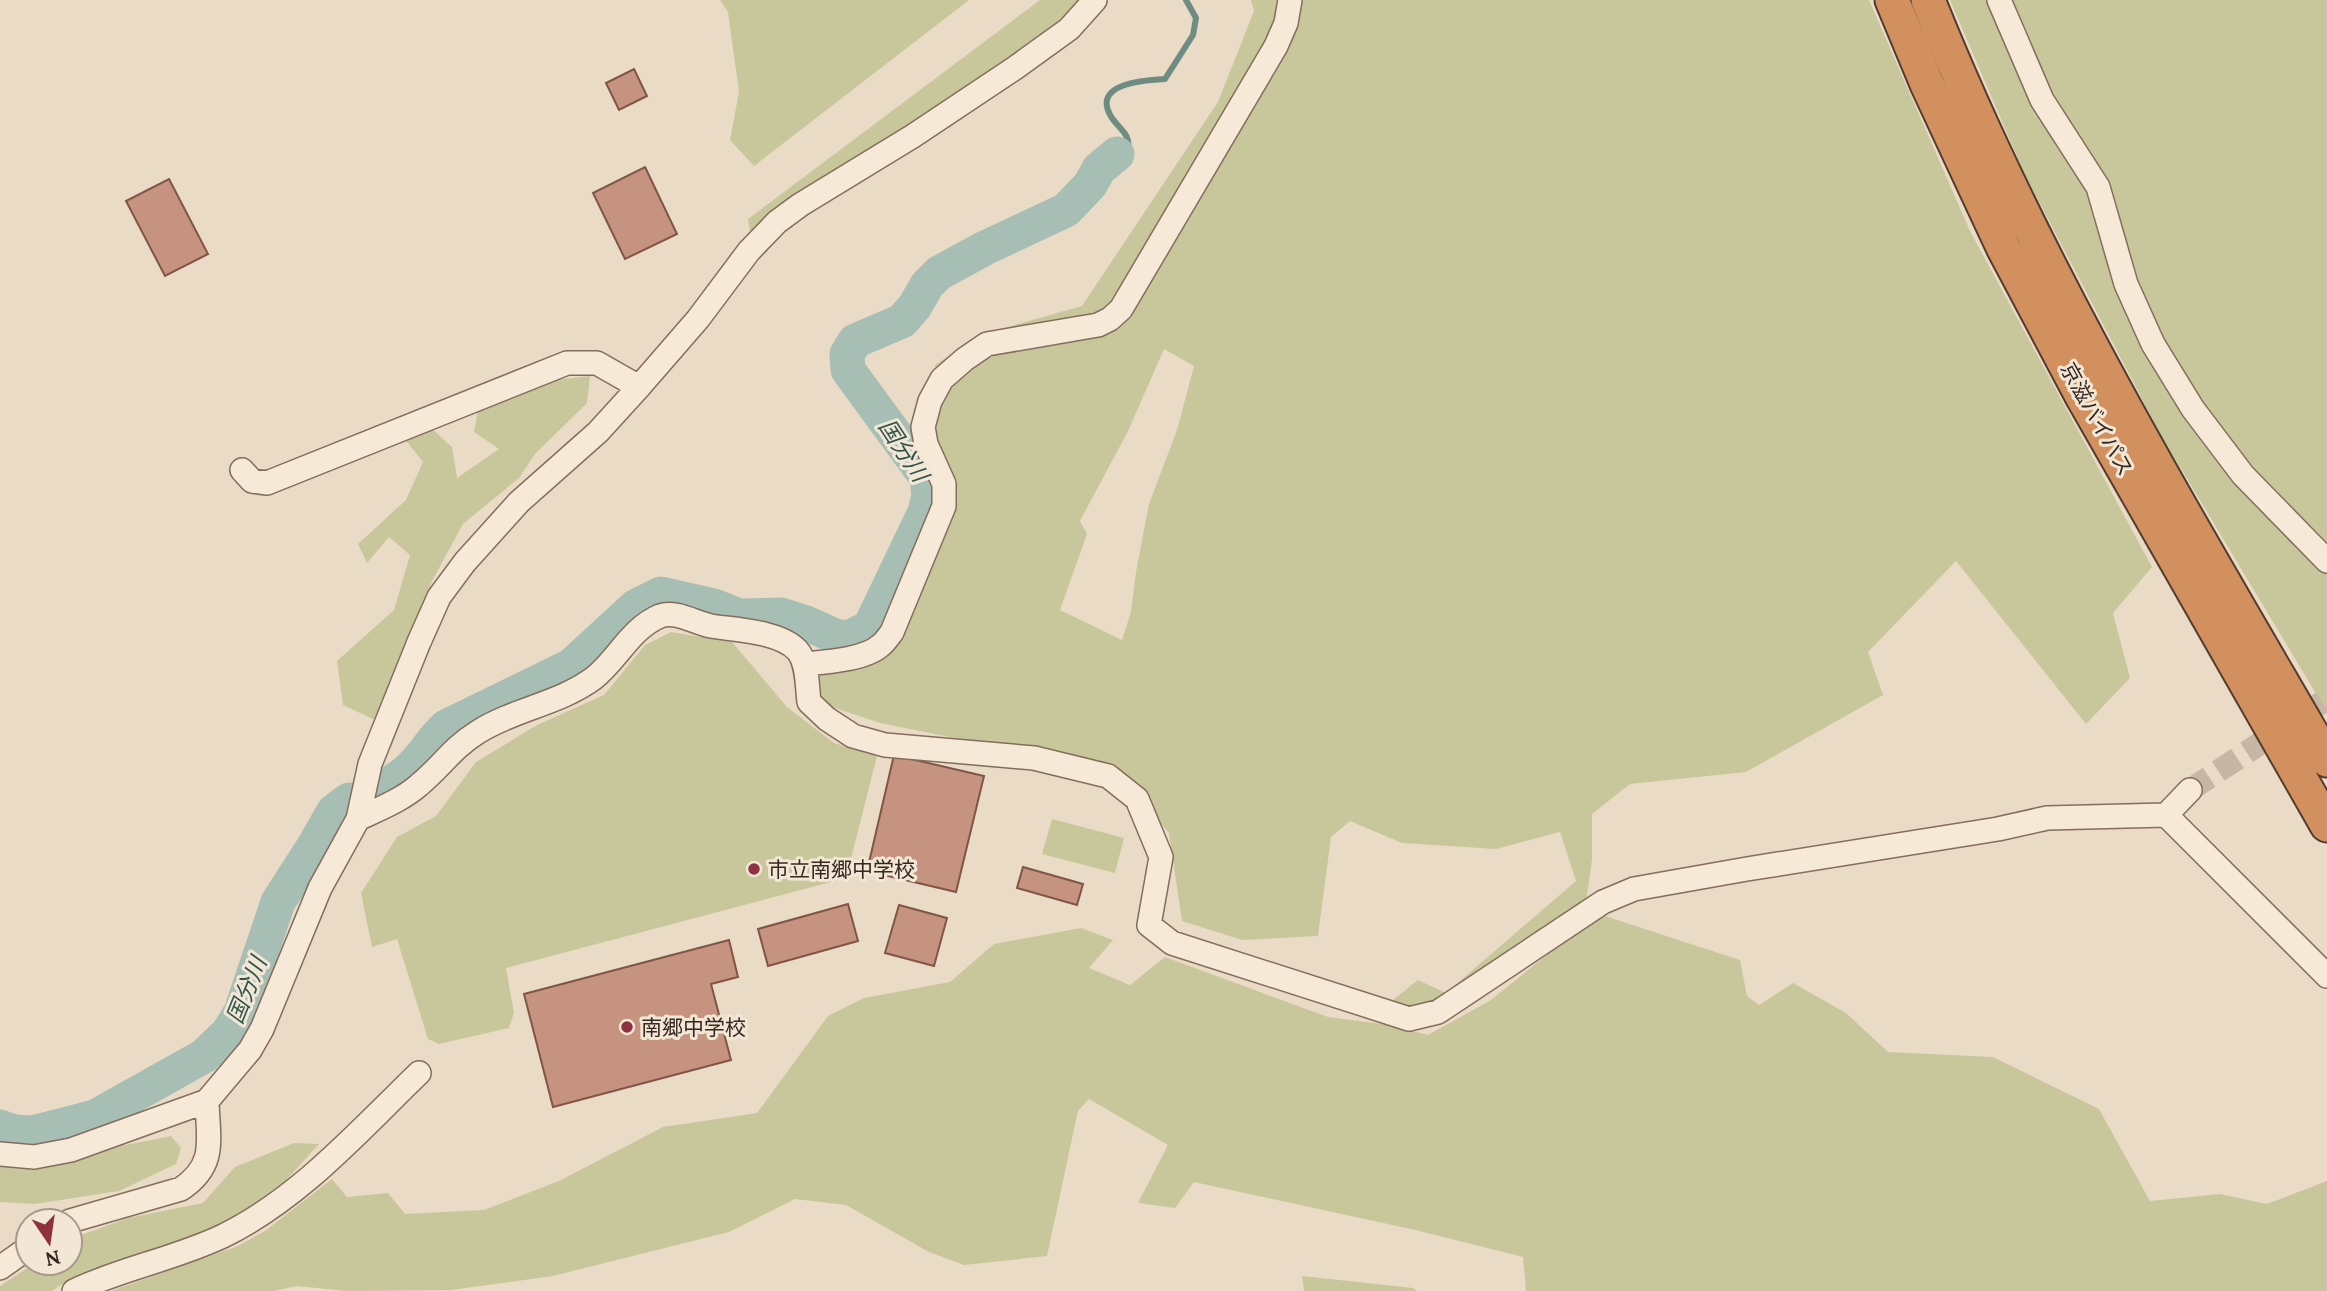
<svg xmlns="http://www.w3.org/2000/svg" width="2327" height="1291" viewBox="0 0 2327 1291" font-family="Lora,'Noto Sans JP',serif">
<style>
.green{fill:#c8c79b;fill-rule:evenodd}
.lines{fill:none;stroke-linecap:round;stroke-linejoin:round}
.stream{stroke:#6e8c81;stroke-width:6}
.river{stroke:#a7beb4;stroke-width:35}
.building{fill:#c5937f;stroke:#815545;stroke-width:2}
.minor-tunnel{stroke:#c6b7a5;stroke-width:23;stroke-dasharray:23 11;stroke-linecap:butt}
.minor-casing{stroke:#846d5d;stroke-width:26}
.highway-casing{stroke:#523c31;stroke-width:37}
.minor{stroke:#f6e9d8;stroke-width:23}
.highway{stroke:#d2905e;stroke-width:33}
.poi-dot{fill:#8e323f;stroke:#f2e6d5;stroke-width:2.5}
.labels{text-anchor:middle;dominant-baseline:central;stroke-width:6;stroke-linejoin:round;paint-order:stroke}
.street-label{font-size:21px;fill:#362720;stroke:#f2e6d5}
.poi-label{font-size:21px;fill:#362720;stroke:#f2e6d5;text-anchor:start}
.water-label{font-size:23px;font-style:italic;fill:#30544d;stroke:#f2e6d5}
</style>
<rect width="100%" height="100%" fill="#eadbc6"/>
<path class="green" d="M720 0H969L754 166 730 140 739 92 728 12Z
M1040 0H1085L1081 6 981 79 750 232 748 219Z
M1251 0H1869L1970 231 2152 567 2113 613 2130 678 2086 724 1956 561 1868 652 1883 695 1746 772 1630 784 1592 814V860L1586 902 1436 1006 1406 1010 1393 1000 1418 980 1446 993 1576 881 1560 832 1496 849 1402 843 1350 821 1331 837 1318 936 1242 940 1182 921 1169 833 1114 770 880 723 820 703 816 675 823 666 884 649 953 496 935 439V365L979 335 1082 306 1218 102 1254 11ZM1164 349 1194 366 1177 430 1149 504 1136 572 1131 612 1122 640 1060 610 1087 534 1080 521 1128 431Z
M1950 0H2327V712L2162 437 2024 173Z
M590 376 587 403 535 454 519 478 463 524 433 579 375 720 343 705 337 661 394 610 410 555 389 537 367 563 358 544 406 500 423 462 404 438 431 428 452 447 457 478 499 449 474 432 478 410 555 380Z
M671 632 732 642 787 707 834 743 877 756 846 878 506 968 514 1013 509 1028 439 1044 428 1039 397 939 372 947 361 893 397 837 436 816 476 762 537 725 604 695 645 645Z
M1052 819 1124 838 1115 873 1042 854Z
M1605 916 1740 960 1747 996 1759 1005 1793 983 1846 1013 1888 1052 1993 1057 2099 1109 2150 1201 2220 1194 2267 1204 2327 1181V1291H1526L1523 1257 1411 1229 1194 1182 1175 1208 1138 1203 1168 1145 1089 1099 1078 1111 1047 1256 964 1265 929 1252 846 1205 795 1199 729 1232 553 1276 451 1290 347 1291 297 1286 274 1291H111L238 1246 265 1231 332 1179 347 1197 388 1193 405 1214 484 1210 559 1181 663 1127 757 1113 828 1016 864 998 950 982 994 944 1081 928 1113 940 1089 968 1130 985 1165 957 1328 1017 1390 1025 1428 1035 1491 1000 1574 933Z
M171 1136 181 1148 176 1164 119 1191 35 1204 0 1202V1163L45 1161Z
M294 1143 319 1144 280 1187 241 1217 198 1237 71 1278 52 1291H0V1286L35 1263H70V1239L128 1218 203 1203 235 1167Z
M1302 1276 1413 1288 1417 1291H1304Z"/>
<g class="lines">
<path class="stream" d="M1117 154 1128 150C1131 134 1120 130 1112 118 1089 83 1146 80 1165 79L1193 35 1196 18 1186 0"/>
<path class="river" d="M377 791C392 783 406 774 417 761 427 750 434 738 446 727L571 666 635 607 661 594 714 606 739 616 781 615 806 623 835 636 849 638 870 627 925 512 929 495 927 478 848 370 847 354 855 341 902 321 915 306 927 285 939 273 985 248 1066 210 1090 185 1099 169 1117 154
M0 1127 15 1132 33 1133 95 1117 204 1056 228 1033 241 1012 278 902 314 846 334 811 349 800"/>
</g>
<path class="building" d="M634 69 647 96 619 110 606 83Z
M645 167 677 234 625 259 593 193Z
M169 179 208 254 165 276 126 201Z
M894 755 984 776 956 892 867 871Z
M1023 867 1083 884 1077 905 1017 888Z
M848 904 858 941 768 966 758 929Z
M899 905 947 918 934 966 885 953Z
M729 940 738 977 711 984 731 1060 553 1107 524 994Z"/>
<g class="lines">
<path class="minor-tunnel" d="M2190 790 2327 699"/>
<defs>
<path id="minor" d="M1999 0 2042 100 2098 187 2126 284 2153 344 2193 409 2243 475 2327 561
M242 470 252 481 267 483 567 363H597L639 387
M804 664C825 662 865 660 881 645 885 642 889 636 892 632L944 506V484L926 444 923 427 930 401 942 379 965 359 987 344 1098 325 1110 319 1121 309 1276 46 1286 23 1290 0
M2166 815 2327 976
M358 819C379 809 402 800 419 785 441 767 452 748 478 732 514 709 559 704 594 678 617 660 631 628 660 616 676 610 695 623 711 626 735 630 779 631 797 650 808 662 807 687 809 702L827 719 853 736 885 745 1034 758 1108 776 1137 799 1161 857 1149 925 1172 943 1409 1019 1438 1012 1603 902 1634 889 1747 869 1998 829 2047 818 2166 815 2190 790
M0 1154 34 1157 71 1150 207 1101
M70 1221 181 1189C217 1165 208 1140 207 1101L250 1050 262 1029 320 888 358 819 370 764 419 642 439 597 465 562 519 502 598 432 639 387 698 319 749 251 777 222 800 205 913 136 1015 68 1069 29 1095 0
M0 1268 28 1248
M74 1291C122 1268 175 1259 223 1236 299 1199 359 1131 419 1073"/>
<path id="highway" d="M1892 0 1927 84 2003 247 2082 396 2327 825
M1928 0C2034 266 2184 513 2327 760"/>
</defs>
<use href="#minor" class="minor-casing"/>
<use href="#highway" class="highway-casing"/>
<use href="#minor" class="minor"/>
<use href="#highway" class="highway"/>
</g>
<g class="poi-dot">
<circle cx="754" cy="869" r="7"/>
<circle cx="627" cy="1027" r="7"/>
</g>
<g class="labels">
<g class="street-label">
<text transform="translate(2097 419) rotate(61)">京滋バイパス</text>
</g>
<g class="poi-label">
<text x="768" y="869">市立南郷中学校</text>
<text x="641" y="1027">南郷中学校</text>
</g>
<g class="water-label">
<text transform="translate(904 450) rotate(57)">国分川</text>
<text transform="translate(246 990) rotate(-68)">国分川</text>
</g>
</g>
<g transform="translate(49 1242) rotate(167)"><circle r="33" fill="#f2e6d5" stroke="#a79a8d" stroke-width="2"/>
<path d="M0-5L12 26L0 18L-12 26Z" fill="#8e323f"/>
<text y="-10" font-size="19" font-weight="bold" text-anchor="middle" fill="#362720">N</text>
</g>
</svg>
